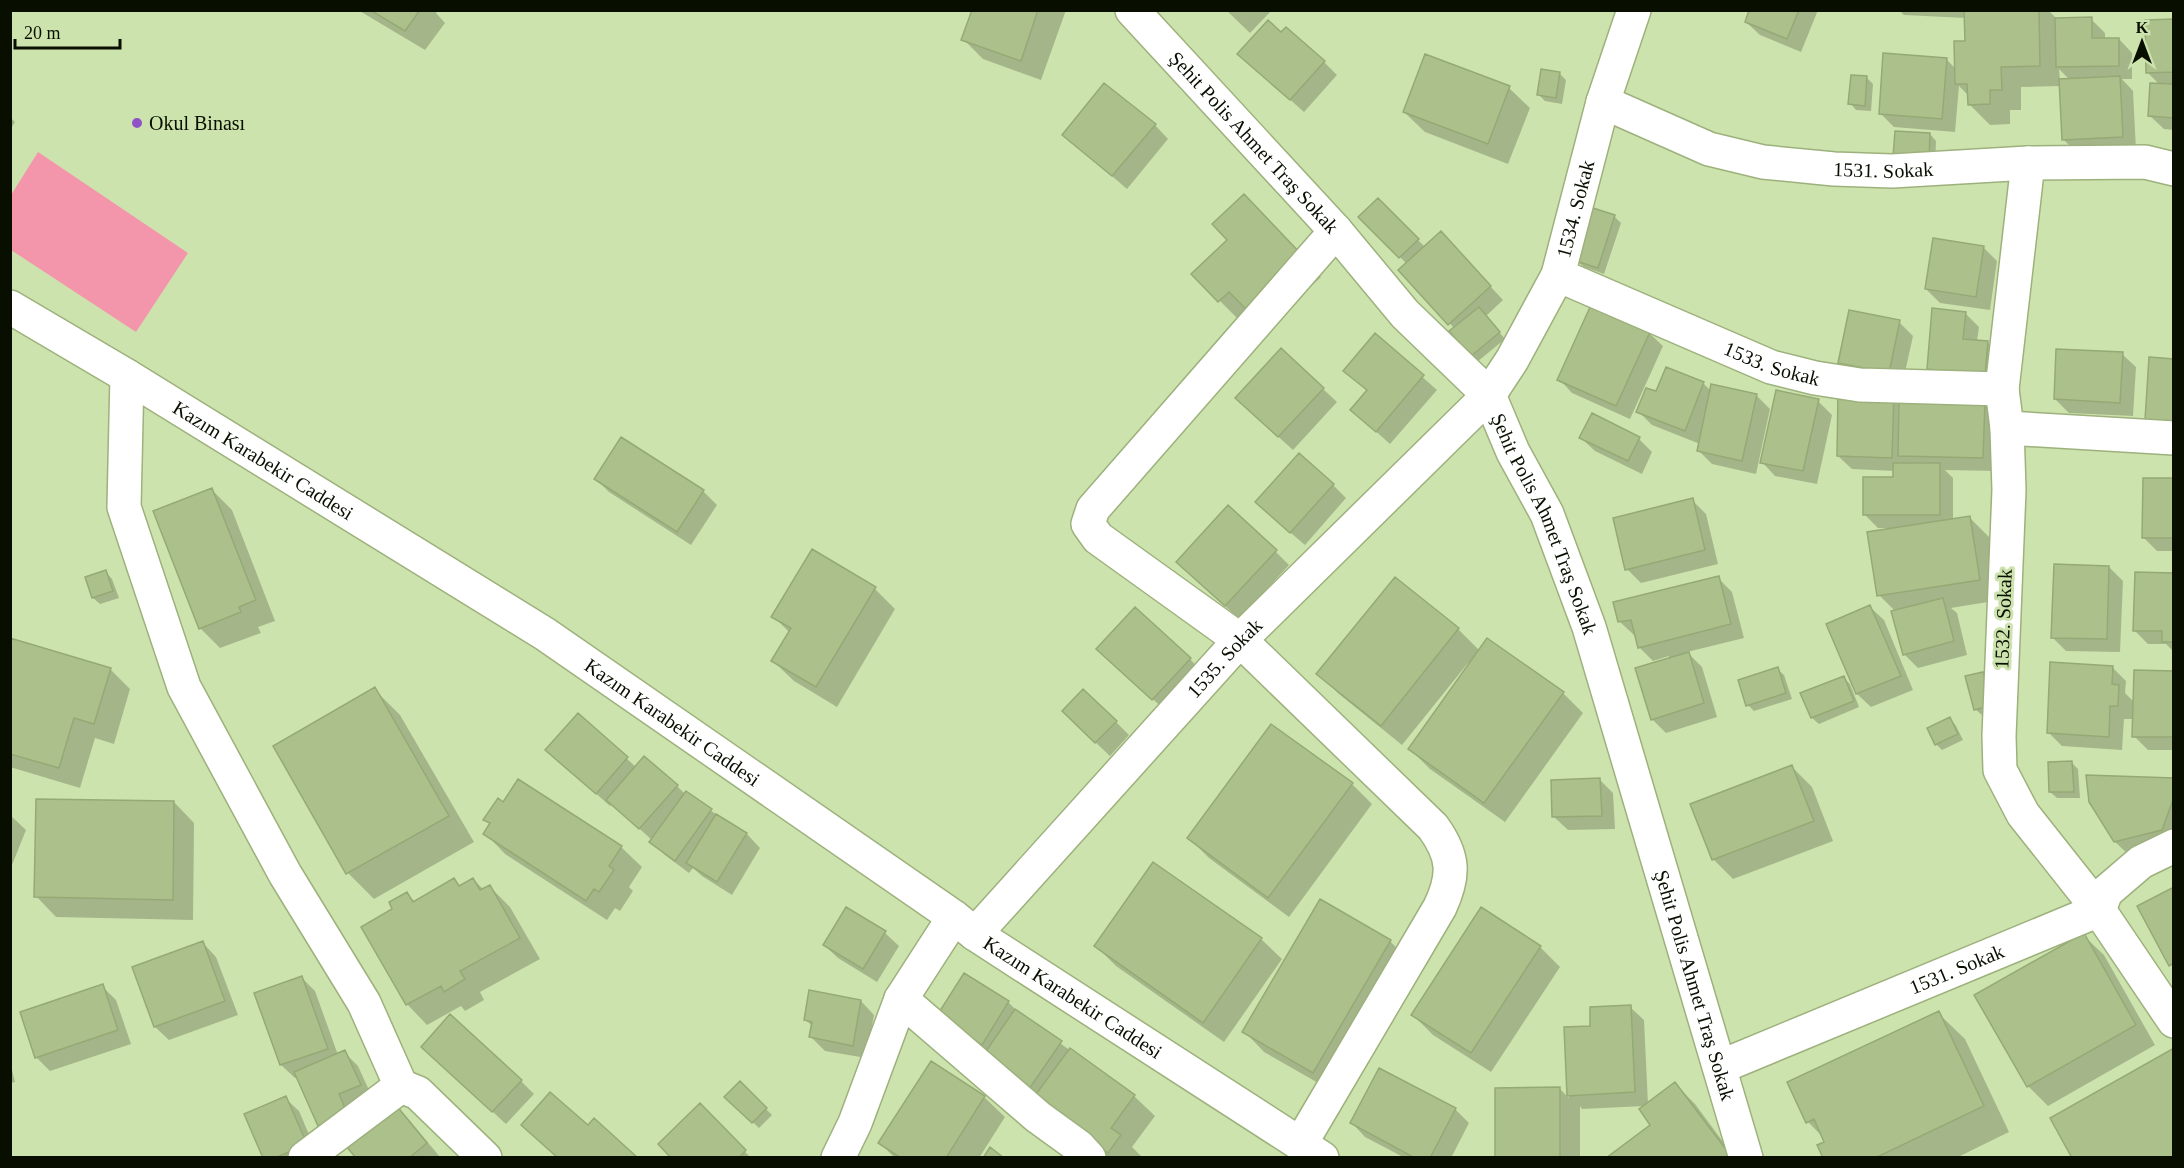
<svg xmlns="http://www.w3.org/2000/svg" width="2184" height="1168" viewBox="0 0 2184 1168" font-family="Georgia,serif">
<style>
.green{fill:#f496ab}
.shadow{fill:#0003;fill-rule:evenodd}
.building{fill:#acc08b;stroke:#95a975;stroke-width:1.5}
.lines{fill:none;stroke-linecap:round;stroke-linejoin:round}
.street-casing{stroke:#9db17c;stroke-width:36}
.street{stroke:#fff;stroke-width:33}
.poi-dot{fill:#9052c8;stroke:#cde3ad;stroke-width:2}
.labels{text-anchor:middle;dominant-baseline:central;stroke-width:6;stroke-linejoin:round;paint-order:stroke}
.poi-label{font-size:20px;fill:#090f00;stroke:#cde3ad;text-anchor:start}
.street-label{font-size:20px;fill:#090f00;stroke:#cde3ad}
</style>
<rect width="100%" height="100%" fill="#cde3ad"/>
<path class="green" d="M38 152 188 253 136 332 11 250V195Z"/>
<path class="shadow" d="M358 10H438L436 13 445 23 425 50Z
M973 10H1066L1041 80 983 59 963 39Z
M1226 10H1272L1250 33Z
M1751 10H1818L1801 52 1760 35 1746 22Z
M1899 10H2048L2057 19H2091L2105 33V40L2119 39 2132 53V79H2122L2133 91 2136 150 2077 153 2063 139 2061 86 2021 87V110H2010V124L1990 125 1969 104V96L1959 86 1955 132 1894 127 1880 113 1946 59 1956 69 1966 43V18L1904 15ZM2059 69 2070 80H2060Z
M2174 21V130L2164 129 2150 116 2160 85 2147 72Z
M1281 35 1324 62 1337 75 1304 112 1253 67Z
M1560 74 1566 80 1562 104 1545 101 1538 94Z
M1867 78 1873 84 1871 111 1856 110 1850 103Z
M1509 88 1530 108 1508 164 1425 132 1404 112Z
M10 117 15 122 10 130Z
M1155 125 1168 139 1127 189 1064 135Z
M1930 134 1936 141 1935 165 1901 163Z
M1378 200 1425 247H1454L1503 300 1486 316 1505 339 1477 362 1471 356 1454 328 1401 270 1407 264 1360 217Z
M1264 216 1321 277 1267 328 1240 321 1193 274Z
M1614 216 1621 223 1604 274 1584 267 1577 261Z
M1984 248 1997 261 1990 310 1940 303 1926 289Z
M1965 313 1979 327 1977 341 1987 342 2001 356 1998 388 1942 382 1928 368Z
M1899 322 1913 336 1902 386 1853 376 1840 362Z
M1649 333 1663 346 1630 419 1572 393 1559 379Z
M1375 335 1437 390 1390 444 1352 410 1367 391 1345 371Z
M1281 350 1337 402 1293 450 1250 411Z
M2122 354 2136 367 2133 416 2069 413 2055 399Z
M1703 383 1711 391 1756 395 1770 409 1756 474 1712 464 1698 450 1700 444 1652 425 1638 411 1657 393Z
M1840 393 1984 403 1998 416 1996 471 1945 470 1953 478V520L1970 518 1990 538 2000 600 1951 608 1957 613 1967 655 1918 668 1904 654 1895 611 1879 595 1886 528H1878L1865 515 1895 478V471L1852 469 1838 456Z
M1818 401 1832 415 1817 484 1775 476 1762 462Z
M1581 438 1639 439 1652 452 1642 474 1595 451Z
M621 439 703 491 717 505 691 545 609 492 596 479Z
M2174 480V551H2157L2143 537Z
M1333 485 1346 498 1305 545 1271 516Z
M212 490 232 510 275 621 258 627 261 633 220 648 200 628Z
M1692 500 1706 514 1718 564 1641 583 1627 569Z
M1275 551 1289 565 1239 619 1192 575Z
M2109 567 2123 581 2120 652 2066 651 2052 637Z
M106 572 112 579 119 598 100 604 93 598Z
M2174 575V652L2166 644H2148L2134 630Z
M1718 578 1732 592 1744 638 1687 652 1702 667 1717 717 1666 733 1652 719 1669 656 1653 661 1639 647 1636 635H1634L1620 622Z
M1395 579 1458 629 1480 651 1563 693 1583 713 1505 822 1430 769 1410 749 1470 664 1468 663 1402 745 1339 694 1318 674Z
M875 589 895 609 837 707 794 681 773 661 790 633 773 616Z
M1870 607 1884 620 1913 690 1871 707 1857 694 1828 625Z
M10 639 110 669 130 689 114 744 95 738 80 788 10 767Z
M1190 659 1203 673 1167 712 1112 662Z
M2112 667 2126 681 2125 693 2135 703 2174 673V750H2148L2134 736V719H2124L2122 750 2062 746 2048 732Z
M1777 669 1784 675 1792 699 1754 711 1748 705Z
M1983 673 1989 680 1998 711 1982 715 1975 709Z
M1843 677 1850 684 1859 707 1819 724 1812 718Z
M374 689 400 715 474 842 374 899 348 873Z
M578 715 636 767 677 786 685 794 747 834 760 848 732 895 702 876 693 868 689 873 665 855 651 842 652 840 612 804 610 806 547 750Z
M1950 719 1956 726 1963 740 1942 750 1936 744Z
M1116 722 1129 735 1110 756 1077 725Z
M2072 763 2078 769 2080 798H2057L2050 792Z
M1792 767 1812 787 1833 841 1733 879 1713 859Z
M1600 780 1613 793 1615 829 1568 830 1554 817Z
M2174 780V844L2129 855 2115 842Z
M519 781 621 847 642 867 629 887 633 891 620 911 615 908 607 920 505 854 485 833 490 825 485 819 504 804Z
M1352 784 1372 804 1289 917 1209 858 1189 838Z
M174 802 194 823 193 920 56 917 36 896Z
M10 815 26 830 10 870Z
M1153 864 1261 939 1282 959 1224 1042 1116 966 1096 946Z
M473 879 484 890 490 887 510 907 540 959 480 992 484 1000 465 1011 461 1006 427 1025 407 1004 394 910 407 894 415 902 454 880 460 887Z
M885 933 899 946 877 982 838 958 824 945Z
M2083 935 2104 955 2155 1045 2048 1106 2028 1086Z
M1390 941 1410 962 1334 1092 1264 1052 1244 1031Z
M203 943 216 957 238 1015 169 1040 155 1027Z
M1540 947 1560 967 1491 1072 1433 1035 1413 1015Z
M302 978 315 991 338 1055 344 1052 358 1066 373 1099 333 1139 319 1125 298 1077 295 1078 281 1065 256 994Z
M102 986 116 1000 131 1044 50 1071 36 1057Z
M861 1001 874 1015 866 1058 825 1051 811 1037 813 1027 805 1019Z
M1008 1002 1022 1016 1134 1096 1155 1116 1132 1147 1141 1156 1139 1158H1096L952 1031Z
M1630 1007 1644 1020 1648 1104 1675 1084 1695 1104 1735 1158 1652 1125 1645 1106 1582 1109 1580 1106V1158H1496L1560 1089 1569 1098 1566 1028 1592 1027Z
M1938 1013 1965 1039 2009 1132 1956 1158H1825L1826 1142 1825 1139 1808 1122Z
M436 1060 521 1081 534 1094 506 1124Z
M10 1062 15 1082 10 1083Z
M931 1063 984 1097 1005 1117 979 1158H895L880 1143Z
M740 1083 772 1115 759 1128 726 1097Z
M285 1098 299 1111 319 1158H265Z
M700 1105 751 1158H673Z
M396 1107 410 1121 440 1157 358 1158Z
M1455 1109 1469 1123 1451 1158H1405L1365 1137 1352 1123Z"/>
<path class="building" d="M370 10H420L405 31Z
M972 10H1038L1021 61 961 40Z
M1749 10H1799L1787 39 1745 22Z
M1964 10H2039L2040 66 2001 67 2002 90H1990V104L1968 105 1967 84H1955L1954 41H1965Z
M2092 17V38H2119V66L2056 67 2055 18Z
M2174 19V72L2146 73 2145 20Z
M1268 20 1281 32 1286 27 1325 61 1290 100 1237 54Z
M1883 53 1947 58 1942 119 1879 114Z
M1425 54 1510 86 1488 144 1403 112Z
M1541 69 1560 72 1556 98 1537 95Z
M1851 75 1867 76 1865 106 1848 104Z
M2120 76 2123 137 2062 140 2059 79Z
M1104 83 1156 124 1112 176 1062 135Z
M2150 83 2174 84V118L2148 116Z
M1895 131 1930 133 1929 159 1893 157Z
M1244 194 1302 255 1246 309 1229 292 1218 302 1191 274 1227 240 1212 224Z
M1378 198 1419 239 1399 258 1358 217Z
M1593 208 1615 215 1598 268 1576 261Z
M1441 231 1491 286 1448 325 1398 270Z
M1933 238 1984 246 1976 297 1925 289Z
M1591 305 1650 332 1616 406 1557 380Z
M1479 307 1500 332 1470 357 1449 331Z
M1932 308 1966 312 1963 339 1988 341 1985 375 1927 369Z
M1849 310 1900 320 1889 373 1838 363Z
M1375 333 1424 375 1376 432 1350 410 1367 390 1343 371Z
M1281 348 1324 388 1278 437 1235 398Z
M2056 349 2123 352 2120 403 2054 399Z
M2149 357 2174 359V422L2145 420Z
M1666 367 1704 382 1685 431 1636 412 1646 388 1656 391Z
M1711 384 1757 394 1742 461 1697 451Z
M1776 390 1819 399 1803 471 1760 463Z
M1838 391 1894 392 1892 458 1837 456Z
M1899 399 1985 401 1983 458 1898 456Z
M1592 413 1640 437 1628 461 1579 438Z
M621 437 704 490 677 532 594 479Z
M1299 453 1334 484 1290 533 1255 502Z
M1893 463H1940V515H1863V477H1893Z
M2143 478H2174V538H2142Z
M212 488 256 600 239 607 241 612 199 629 153 511Z
M1693 498 1705 550 1625 570 1613 518Z
M1228 505 1277 550 1225 606 1176 562Z
M1970 516 1980 580 1877 596 1867 532Z
M812 549 876 587 816 687 771 661 791 628 771 617Z
M2054 564 2109 566 2107 639 2051 638Z
M106 570 113 591 92 598 85 577Z
M2135 572 2174 573V642H2162V631H2133Z
M1719 576 1731 624 1638 648 1631 620 1618 622 1613 602Z
M1395 577 1459 628 1381 726 1316 674Z
M1943 598 1954 641 1903 655 1891 611Z
M1870 605 1901 676 1856 694 1826 624Z
M1135 607 1191 658 1152 700 1096 649Z
M10 638 111 668 94 724 74 718 59 768 10 754Z
M1487 638 1564 692 1484 803 1408 749Z
M1689 652 1704 703 1651 720 1635 668Z
M2050 662 2113 666 2112 684 2119 685 2118 706H2110L2109 737 2047 733Z
M1778 667 1786 693 1746 706 1738 680Z
M2134 670 2174 671V737H2132Z
M1983 672 1992 705 1974 710 1965 676Z
M1844 676 1854 701 1811 718 1800 693Z
M375 687 449 816 346 874 273 746Z
M1083 689 1117 721 1095 743 1062 711Z
M578 713 628 757 596 794 545 750Z
M1950 717 1958 734 1935 745 1927 728Z
M1271 724 1353 783 1268 898 1187 838Z
M644 756 678 785 639 829 606 800Z
M2072 761 2074 792H2049L2048 762Z
M1792 765 1814 821 1712 860 1690 804Z
M2086 775 2174 778V797L2162 830 2114 842 2089 802Z
M1600 778 1602 816 1552 817 1551 780Z
M518 779 622 846 609 866 614 870 599 892 594 889 586 901 483 834 490 823 483 820 498 798 503 802Z
M686 791 712 809 675 861 649 842Z
M36 799 174 801 173 900 34 897Z
M716 814 747 833 717 882 686 863Z
M1153 862 1262 938 1203 1023 1094 946Z
M454 878 459 886 473 878 480 890 490 885 520 938 460 971 465 979 444 992 441 986 406 1005 361 927 392 909 389 902 407 892 413 902Z
M2174 887V963L2169 966 2137 906Z
M1320 899 1391 940 1313 1073 1242 1032Z
M846 907 886 931 863 969 823 945Z
M1481 907 1541 946 1471 1053 1411 1015Z
M2084 933 2136 1025 2027 1087 1974 995Z
M203 941 225 1001 154 1027 132 967Z
M964 973 1009 1001 982 1045 936 1017Z
M302 976 328 1049 280 1065 254 993Z
M103 984 118 1030 35 1058 20 1012Z
M809 990 861 1000 853 1046 809 1037 812 1022 804 1020Z
M1631 1005 1635 1092 1567 1096 1564 1027 1590 1026V1007Z
M1015 1009 1062 1041 1027 1092 980 1060Z
M1939 1011 1984 1106 1875 1158H1823L1817 1145 1824 1142 1814 1119 1806 1123 1787 1082Z
M450 1014 522 1080 492 1112 421 1047Z
M1070 1048 1135 1095 1111 1128 1121 1135 1108 1153 1089 1140 1028 1105Z
M2174 1048V1158H2072L2050 1118Z
M345 1050 361 1085 339 1094 347 1113 318 1126 294 1072Z
M931 1061 985 1096 946 1158H901L878 1143Z
M1379 1068 1456 1108 1430 1158H1415L1350 1123Z
M740 1081 767 1108 752 1123 724 1097Z
M1675 1082 1731 1156 1728 1158H1606L1650 1125 1639 1109Z
M1560 1087V1158H1495V1088Z
M550 1092 588 1125 594 1118 638 1158H558L521 1125Z
M286 1096 307 1144 275 1158H263L244 1114Z
M700 1103 746 1150 739 1158H671L658 1144Z
M396 1105 427 1143 409 1158H356L346 1146Z
M990 1147 1004 1158H983Z"/>
<g class="lines">
<defs>
<g id="street">
<path id="s1" d="M1132 10 1336 231 1405 314 1489 395 1513 452 1547 514 1589 627 1746 1158"/>
<path id="s2" d="M1603 102 1709 149 1763 162 1834 169 1892 171 2028 163 2145 162 2174 169"/>
<path d="M2028 163 2002 389 2007 428 2009 490 1999 736 2000 770 2023 814 2099 910 2174 1021"/>
<path id="s3" d="M1558 275 1771 367 1815 378 1860 385 2002 389"/>
<path id="s4" d="M10 307 127 376 545 634 954 917 975 934 1322 1158"/>
<path d="M127 376 124 507 184 687 285 874 364 1003 401 1086 418 1093 485 1158"/>
<path d="M2007 428 2174 438"/>
<path id="s5" d="M975 934 1240 640 1489 395 1512 360 1558 275 1603 102 1634 10"/>
<path d="M901 999 1038 1117 1078 1146 1089 1158"/>
<path id="s6" d="M1720 1067 2099 910 2106 892 2141 862 2174 846"/>
<path d="M1301 1143 1440 907C1455 875 1454 856 1433 827L1240 640 1098 538 1088 524 1093 509 1336 231"/>
<path d="M305 1158 401 1086"/>
<path d="M838 1158 855 1123 901 999 954 917"/>
</g>
</defs>
<use href="#street" class="street-casing"/>
<use href="#street" class="street"/>
</g>
<circle class="poi-dot" cx="137" cy="123" r="6"/>
<g class="labels">
<g class="poi-label">
<text x="149" y="123">Okul Binası</text>
</g>
<g class="street-label">
<text stroke="none"><textPath href="#s1" startOffset="180">Şehit Polis Ahmet Traş Sokak</textPath></text>
<text stroke="none"><textPath href="#s2" startOffset="292">1531. Sokak</textPath></text>
<text stroke="none"><textPath href="#s5" startOffset="952">1534. Sokak</textPath></text>
<text stroke="none"><textPath href="#s3" startOffset="232">1533. Sokak</textPath></text>
<text stroke="none"><textPath href="#s4" startOffset="296">Kazım Karabekir Caddesi</textPath></text>
<text stroke="none"><textPath href="#s1" startOffset="666">Şehit Polis Ahmet Traş Sokak</textPath></text>
<text transform="translate(2003 619) rotate(-88)">1532. Sokak</text>
<text stroke="none"><textPath href="#s5" startOffset="372">1535. Sokak</textPath></text>
<text stroke="none"><textPath href="#s4" startOffset="782">Kazım Karabekir Caddesi</textPath></text>
<text stroke="none"><textPath href="#s6" startOffset="256">1531. Sokak</textPath></text>
<text stroke="none"><textPath href="#s1" startOffset="1152">Şehit Polis Ahmet Traş Sokak</textPath></text>
<text stroke="none"><textPath href="#s4" startOffset="1268">Kazım Karabekir Caddesi</textPath></text>
</g>
</g>
<rect width="2184" height="1168" fill="none" stroke="#090f00" stroke-width="24"/>
<g transform="translate(2142 42)" stroke="#cde3ad" stroke-width="4.5" paint-order="stroke">
<path d="M0-4.5L10 22L0 15L-10 22Z" fill="#090f00"/>
<text y="-9" font-size="16" font-weight="bold" text-anchor="middle" fill="#090f00">K</text>
</g>
<path d="M15 39v9h105v-9" fill="none" stroke="#090f00" stroke-width="3"/>
<text x="24" y="39" font-size="18" fill="#090f00" stroke="#cde3ad" stroke-width="4.5" paint-order="stroke">20 m</text>
</svg>
